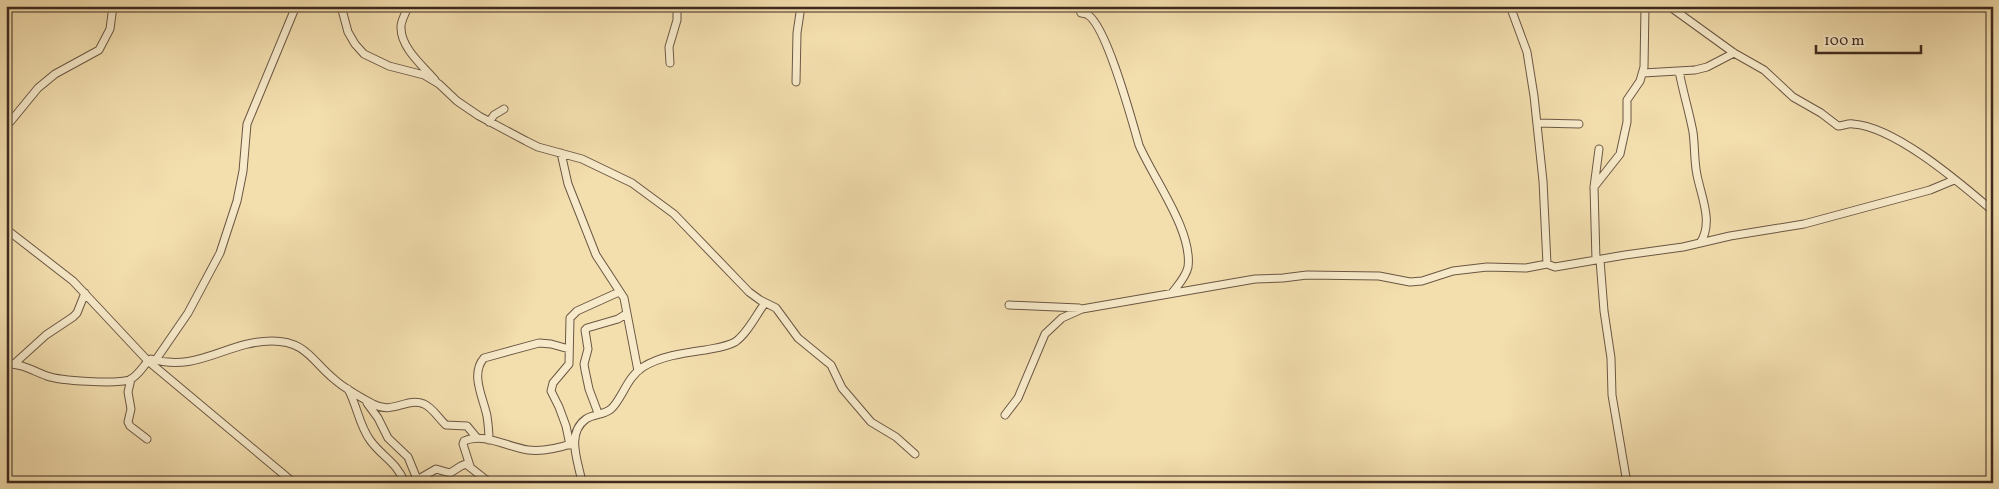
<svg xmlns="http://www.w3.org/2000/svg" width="1999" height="489" viewBox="0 0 1999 489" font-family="Vollkorn,serif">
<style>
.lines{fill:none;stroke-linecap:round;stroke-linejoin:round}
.street-casing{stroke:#6b5743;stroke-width:9}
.street{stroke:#f7eaca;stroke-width:7}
</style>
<rect width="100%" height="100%" fill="#f3deae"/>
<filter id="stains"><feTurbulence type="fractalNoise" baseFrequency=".004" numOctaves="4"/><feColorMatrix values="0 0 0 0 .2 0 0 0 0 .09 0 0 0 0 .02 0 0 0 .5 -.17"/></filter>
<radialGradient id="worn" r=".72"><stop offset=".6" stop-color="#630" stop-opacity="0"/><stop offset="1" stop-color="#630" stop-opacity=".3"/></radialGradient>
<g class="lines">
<defs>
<path id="street" d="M341 6 348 32 355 44 364 54 389 66 424 75 439 84 457 101 479 116 526 141 538 147 582 159 632 183 674 214 749 292 760 300 776 308 798 338 831 365 842 388 871 422 896 437 915 454
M408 6C406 13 400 22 401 28 401 48 423 66 435 80
M1078 6 1081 13C1082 13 1087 14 1088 15 1107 27 1132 121 1139 145 1153 178 1193 231 1188 267 1186 277 1178 285 1172 293
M1510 6 1527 52 1534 96 1543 181 1547 264
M1669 6 1734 53 1764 70 1793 97 1821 113 1838 126C1843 126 1848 123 1853 124 1896 127 1961 184 1993 211
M670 63 669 47 677 20V6
M1679 71C1683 92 1689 111 1693 132 1695 146 1694 161 1697 175 1701 196 1714 223 1700 243
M1643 73 1695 70 1707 67 1734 53
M796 82 797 33 801 6
M489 122 494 115 504 109
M1537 123 1579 124
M6 127 38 88 55 74 99 50 110 29 113 6
M561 153 568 184 596 255 624 298 638 371
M1594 187 1620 154 1627 122V100L1640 81 1644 67 1645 6
M6 229 73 281 148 361 294 483
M1596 260 1594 187 1599 149
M1600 260 1604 311 1611 358 1612 395 1627 483
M1009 305 1079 308
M151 359C198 373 227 341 272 341 306 341 312 361 334 379 345 389 360 397 373 404 393 415 406 397 424 404 433 408 439 419 446 425L467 426 477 438
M6 364C21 363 33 371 47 376 60 381 116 384 129 380 137 377 142 368 148 361H155L188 313 220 253 237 201 243 171 247 124 296 6
M14 364 46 335 73 317 77 313 85 293
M131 379 128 392 131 409 128 422 130 426 147 439
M348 389C357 405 359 425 370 440 382 457 396 461 405 483
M367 403 378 418 388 438 408 457 417 479
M598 413 589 389 585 370 584 364 588 349 585 330 587 328 618 319 626 314
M1005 415 1018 398 1045 334 1062 318 1082 309 1255 279 1283 278 1307 275 1379 276 1410 282 1422 281 1453 271 1487 267 1526 268 1547 264 1555 267 1625 255 1683 247 1730 236 1804 224 1930 190 1954 180
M489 440C489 431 488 423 487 416 483 397 470 374 484 358L539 343 551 344 569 349
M570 445 566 426 559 407 551 391 553 383 569 364 570 318 577 311 619 292
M470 466 463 444 464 441C484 432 507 447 528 450 544 452 559 448 574 443
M412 483 436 469 450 473 461 466 466 464 490 483
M582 483C579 463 565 434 586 419 593 414 604 415 611 409 622 399 627 377 643 367 661 356 684 353 705 350 715 348 726 347 735 342 747 334 756 315 765 303"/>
</defs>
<use href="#street" class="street-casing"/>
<use href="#street" class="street"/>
</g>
<rect width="1999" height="489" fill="none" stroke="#f3deae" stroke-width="25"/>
<rect x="8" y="8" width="1984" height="474" fill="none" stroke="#3e2a1f" stroke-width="2.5"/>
<rect x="12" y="12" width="1974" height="464" fill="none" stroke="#3e2a1f"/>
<path d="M1816 45v8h105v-8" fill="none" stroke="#3e2a1f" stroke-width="2.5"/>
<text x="1824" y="45" font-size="15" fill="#3e2a1f" stroke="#f7eaca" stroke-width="4" paint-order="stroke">100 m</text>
<rect width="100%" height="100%" filter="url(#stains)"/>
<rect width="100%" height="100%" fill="url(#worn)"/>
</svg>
